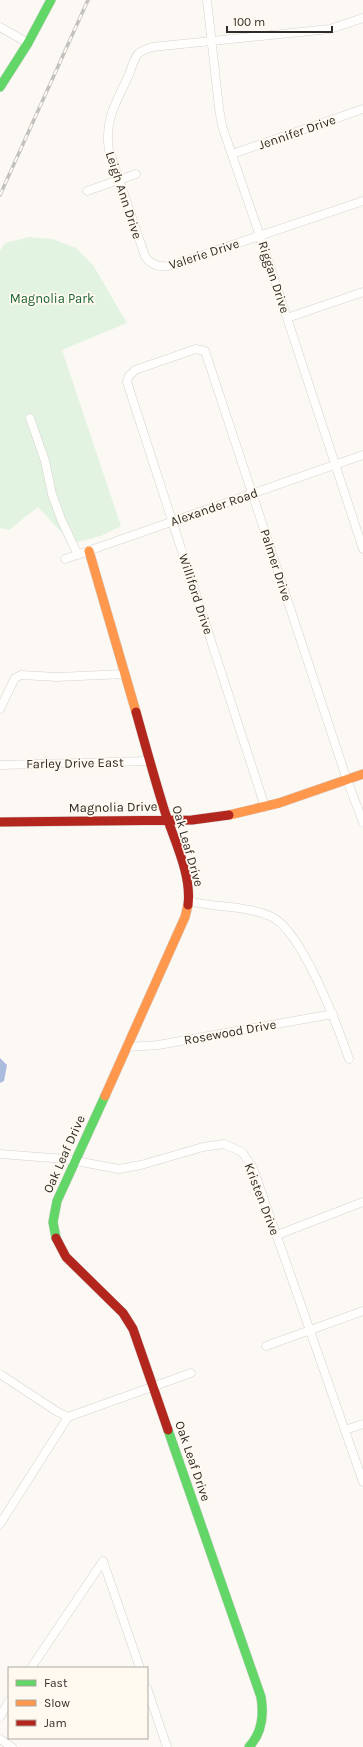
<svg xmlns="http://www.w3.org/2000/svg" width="363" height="1747" viewBox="0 0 363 1747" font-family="Karla,sans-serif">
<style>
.green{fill:#e2f4e1}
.water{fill:#abbcde}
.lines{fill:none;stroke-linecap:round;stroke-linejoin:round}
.street-casing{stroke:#d5d3cf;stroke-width:9}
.fast-casing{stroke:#d5d3cf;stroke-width:10}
.slow-casing{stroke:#d5d3cf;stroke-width:10}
.jam-casing{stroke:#d5d3cf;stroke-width:10}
.street{stroke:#fffefd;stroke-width:8}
.fast{stroke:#63d668;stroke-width:9}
.slow{stroke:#ff974d;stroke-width:9}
.jam{stroke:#b3261e;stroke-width:9}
.rail-casing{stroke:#c2c1bf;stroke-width:3.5}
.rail{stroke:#fff9f0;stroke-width:2;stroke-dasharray:6;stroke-linecap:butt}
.labels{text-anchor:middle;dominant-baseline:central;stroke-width:3.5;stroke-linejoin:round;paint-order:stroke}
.street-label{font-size:13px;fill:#2f2c28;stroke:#fff9f0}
.park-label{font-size:13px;fill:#1a6531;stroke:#fff9f0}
</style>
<rect width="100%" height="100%" fill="#fcf8f4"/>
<path class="green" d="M29 237 53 239 76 248 93 265 127 323 62 350 121 526 101 536 70 544 63 534 38 507 9 530 0 528V251L5 243Z"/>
<path class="water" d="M0 1058 7 1065 4 1081 0 1083Z"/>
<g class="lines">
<defs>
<path id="street" d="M207 0 219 108 222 126 260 236 363 549
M363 18 330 29 152 47C147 49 142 50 138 54 133 60 131 70 128 77 116 102 104 121 109 150L145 256C152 267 162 268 173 265L363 201
M0 27 28 43
M232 154 363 109
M87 191 136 174
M287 318 363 292
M30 418 45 461 52 494 61 519 78 555
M65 559 363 455
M0 709 15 678 21 675 57 677 125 674
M0 765 150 761
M265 807 127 382 129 376 135 370 196 349 205 351 347 780 363 822
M189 901C216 908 244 905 270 916 301 928 338 1027 349 1059
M127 1047 158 1045 333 1014
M0 1154 65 1159 119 1169 141 1165 203 1147 224 1144 242 1152 253 1168 363 1482
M277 1235 363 1202
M266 1346 363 1311
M0 1374 56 1411 68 1417
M68 1417 191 1373
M345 1430 363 1424
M0 1524 68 1417
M103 1561 140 1668
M31 1668 103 1561
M147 1688 167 1747
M0 1717 9 1701
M0 1739 12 1747"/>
<path id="fast" d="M0 87 28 43 51 0
M56 1238 53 1222 57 1201 105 1096
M168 1430 261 1697C264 1715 262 1733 249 1747"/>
<path id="slow" d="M89 551 136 712
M229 815 279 803 363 774
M105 1096 185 917 188 905"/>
<path id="jam" d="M136 712C145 744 154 777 164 809 173 838 192 874 188 905
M0 822 192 820 229 815
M56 1238 66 1257 123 1313 133 1329 168 1430"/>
</defs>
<use href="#street" class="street-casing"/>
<use href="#fast" class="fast-casing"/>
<use href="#slow" class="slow-casing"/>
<use href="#jam" class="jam-casing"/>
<use href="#street" class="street"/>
<use href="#fast" class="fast"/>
<use href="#slow" class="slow"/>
<use href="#jam" class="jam"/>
<defs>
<path id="rail" d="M0 195 88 0"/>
</defs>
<use href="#rail" class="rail-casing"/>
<use href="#rail" class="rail"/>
</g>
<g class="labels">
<g class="street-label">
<text transform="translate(297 132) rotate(-19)">Jennifer Drive</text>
<text transform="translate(124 195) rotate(72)">Leigh Ann Drive</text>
<text transform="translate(204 254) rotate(-18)">Valerie Drive</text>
<text transform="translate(274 277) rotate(72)">Riggan Drive</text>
<text transform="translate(214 507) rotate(-19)">Alexander Road</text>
<text transform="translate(276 565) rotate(72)">Palmer Drive</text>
<text transform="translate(196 594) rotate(72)">Williford Drive</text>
<text transform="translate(75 763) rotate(-1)">Farley Drive East</text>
<text transform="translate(113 807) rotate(-1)">Magnolia Drive</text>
<text transform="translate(188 846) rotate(74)">Oak Leaf Drive</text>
<text transform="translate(230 1032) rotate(-10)">Rosewood Drive</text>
<text transform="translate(64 1154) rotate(-66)">Oak Leaf Drive</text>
<text transform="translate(262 1199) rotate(69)">Kristen Drive</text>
<text transform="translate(193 1461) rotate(71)">Oak Leaf Drive</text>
</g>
<g class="park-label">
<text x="52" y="298">Magnolia Park</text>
</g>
</g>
<rect x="8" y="1667" width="140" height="72" fill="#fff9f0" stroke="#aca7a0"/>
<rect x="16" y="1680" width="20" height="6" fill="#63d668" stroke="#aca7a0"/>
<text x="44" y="1687" font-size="12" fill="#2f2c28">Fast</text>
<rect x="16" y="1700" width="20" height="6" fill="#ff974d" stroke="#aca7a0"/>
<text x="44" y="1707" font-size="12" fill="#2f2c28">Slow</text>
<rect x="16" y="1720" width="20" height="6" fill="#b3261e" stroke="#aca7a0"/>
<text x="44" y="1727" font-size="12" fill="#2f2c28">Jam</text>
<path d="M227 26v6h105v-6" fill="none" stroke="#2f2c28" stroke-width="2"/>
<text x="233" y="26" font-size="12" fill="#2f2c28" stroke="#fff9f0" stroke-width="3" paint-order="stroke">100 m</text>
</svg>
